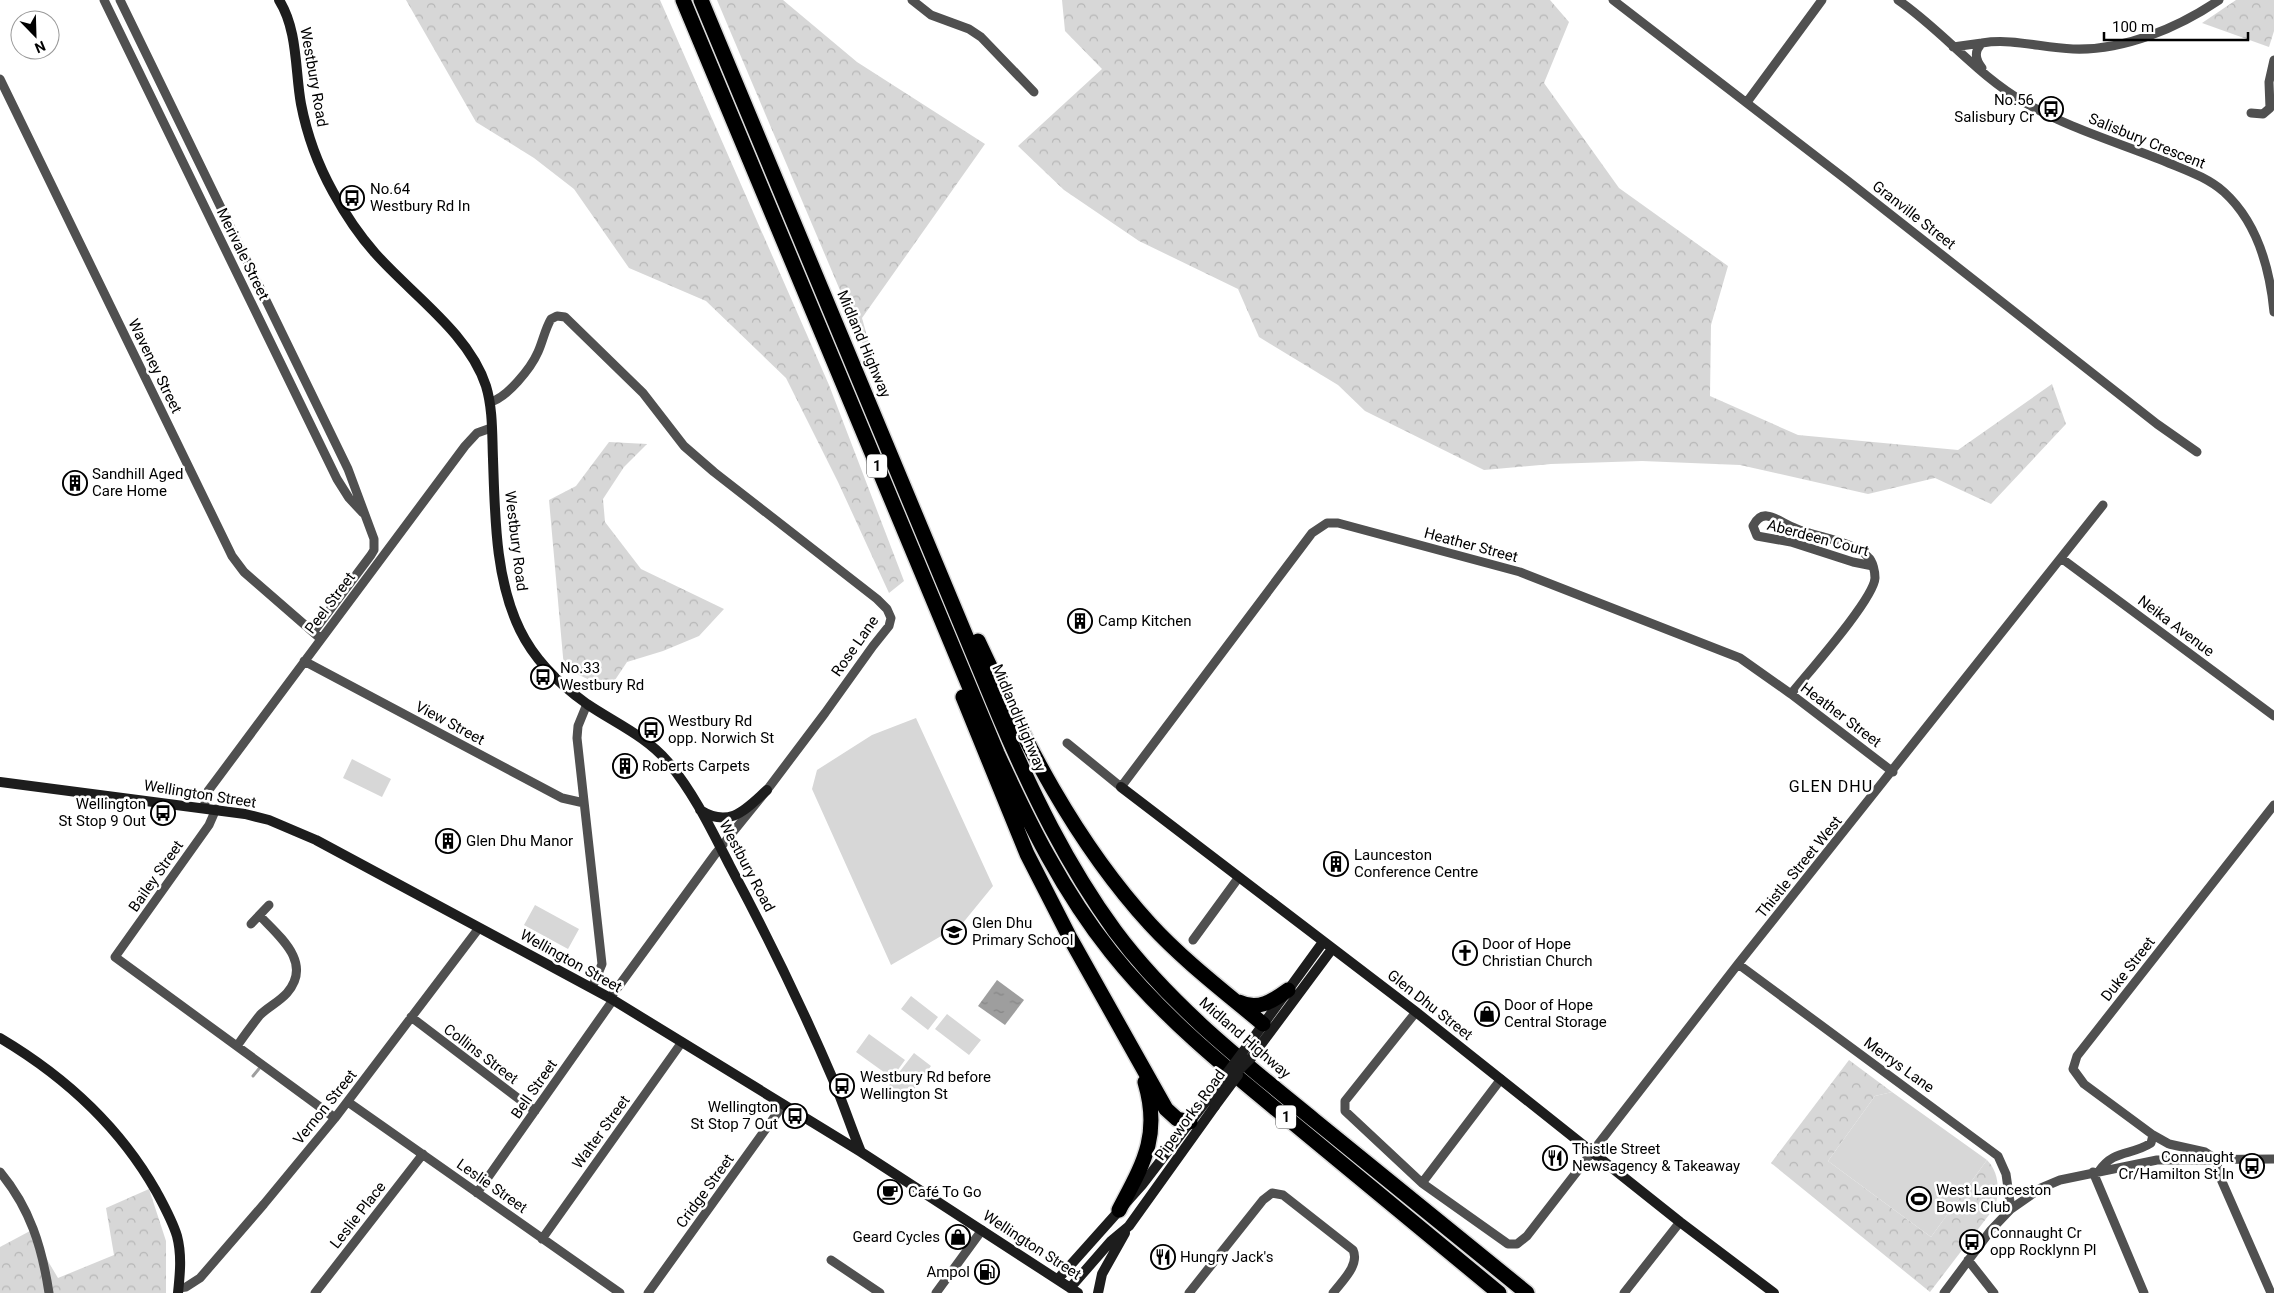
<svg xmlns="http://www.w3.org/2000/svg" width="2274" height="1293" viewBox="0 0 2274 1293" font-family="Roboto,sans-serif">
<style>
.forest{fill:url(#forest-crowns)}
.pitch{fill:#d7d7d7}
.water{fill:url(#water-ripples)}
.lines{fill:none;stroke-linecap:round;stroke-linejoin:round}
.stream{stroke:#9e9e9e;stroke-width:3}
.highway-casing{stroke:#dbdbdb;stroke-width:18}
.street{stroke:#505050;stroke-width:9}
.secondary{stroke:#1d1d1d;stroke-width:10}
.highway{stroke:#000;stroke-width:15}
.secondary-bridge{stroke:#1d1d1d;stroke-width:10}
.labels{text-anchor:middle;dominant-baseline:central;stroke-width:5;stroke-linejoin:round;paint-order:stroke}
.shield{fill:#fff;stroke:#4c4c4c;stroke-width:1}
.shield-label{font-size:14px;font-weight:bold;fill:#000}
.street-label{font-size:15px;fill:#000;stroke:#fff}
.poi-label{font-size:15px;fill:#000;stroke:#fff;text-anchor:start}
.neighbourhood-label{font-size:16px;letter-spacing:1px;fill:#000;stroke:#fff}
</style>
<defs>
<pattern id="forest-crowns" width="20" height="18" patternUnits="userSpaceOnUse" patternTransform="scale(1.25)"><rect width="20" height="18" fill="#d7d7d7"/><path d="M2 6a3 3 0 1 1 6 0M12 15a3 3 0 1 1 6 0" fill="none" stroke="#b7b7b7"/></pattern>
<pattern id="water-ripples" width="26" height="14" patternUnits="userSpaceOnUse" patternTransform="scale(1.25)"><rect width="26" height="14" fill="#9e9e9e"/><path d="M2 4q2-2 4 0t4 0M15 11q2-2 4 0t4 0" fill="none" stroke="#868686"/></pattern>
</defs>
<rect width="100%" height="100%" fill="#fff"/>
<path class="forest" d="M406 0H660L829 385 904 581 889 593 838 482 786 378 706 301 629 268 574 189 534 158 476 122Z
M717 0H783L857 62 985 144 862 318 881 387Z
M1062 0H1550L1569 22 1544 83 1619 188 1728 266 1711 325 1710 396 1798 435 1958 450 2052 384 2066 424 1991 504 1935 478 1868 494 1740 465 1642 461 1551 464 1484 470 1365 411 1338 385 1259 337 1238 289 1139 241 1064 190 1018 146 1102 69 1065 31Z
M2236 0H2274V31L2269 47 2202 23Z
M609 442 647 444 624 467 603 499 605 522 641 569 724 609 699 636 663 651 627 662 609 689 564 668 549 500 576 486Z
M1849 1060 1892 1092 1875 1096 1828 1161 1931 1237 1987 1160C1999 1172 2000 1191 1995 1207L1930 1292 1771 1163Z
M149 1189 166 1241V1293H0V1247L30 1231 58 1278 114 1255 106 1208Z"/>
<path class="pitch" d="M916 718 993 886 962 924 891 965 812 789 817 770 872 735Z
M352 759 391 779 382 797 343 778Z
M535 905 579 929 568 949 524 925Z
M911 996 938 1017 928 1030 901 1009Z
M947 1014 981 1040 969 1055 935 1029Z
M869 1034 905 1060 892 1078 856 1052Z
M914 1053 931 1066 905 1101 887 1088Z
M1892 1092 1987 1160 1931 1237 1828 1161 1875 1096Z"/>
<path class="water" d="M997 980 1024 1000 1005 1025 978 1006Z"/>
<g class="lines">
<path class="stream" d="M253 1076 262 1065"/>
<defs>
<path id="highway" d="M683 0 997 753C1029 823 1063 892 1111 952 1165 1020 1232 1073 1298 1127 1365 1183 1432 1238 1499 1293
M701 0 1000 718C1032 793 1067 865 1115 931 1170 1005 1243 1062 1314 1120 1385 1177 1456 1235 1527 1293
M978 641C1025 742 1074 841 1150 924 1184 961 1225 992 1263 1024
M963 697 1027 854 1070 938 1166 1109 1177 1119 1190 1122
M1239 1002C1258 1011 1273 1001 1288 990
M1119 1210C1143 1164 1161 1136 1145 1082"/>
</defs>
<use href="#highway" class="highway-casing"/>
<path class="street" d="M104 0 337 479 349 498 363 513
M120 0 348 469 374 539V550L371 555 314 631
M912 0 931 15 969 29 981 37 1034 92
M1613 0 1848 181 2157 424 2197 452
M1898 0C1943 31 1977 75 2024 102 2068 128 2117 142 2164 161 2185 170 2207 177 2224 192 2257 222 2270 270 2274 312
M1953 47 1982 43
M1982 68C1975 59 1974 51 1982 43 2013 38 2042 48 2073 49 2123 51 2178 28 2219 0
M0 79 232 556 244 572 321 639
M1747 102 1822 0
M2251 113 2263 114 2270 108 2269 82 2274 60
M490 402C507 398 531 368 538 352 543 341 545 329 551 319L557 316 565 317 643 393 684 446 714 472 877 599 887 609 891 618 889 626 873 646 825 713 767 790 716 853 610 998
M2061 558 2274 716
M304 661 562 798 584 803
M1791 694C1807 674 1874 599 1875 578 1875 572 1873 561 1868 557 1854 541 1815 537 1795 528 1786 525 1776 517 1767 516 1760 515 1756 520 1753 526L1757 536 1791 542 1853 562 1873 566
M587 704 578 726 577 738 602 964 592 988
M1067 743 1121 787 1312 533 1327 523H1338L1520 572 1740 658 1791 694 1893 772
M204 807 208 791 217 779 465 446 477 433 491 428
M216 809 209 825 115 957 335 1118
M251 924 269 905
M1193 940 1239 877
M1738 964 1998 1156 2006 1174 2011 1209
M1416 1012 1345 1101V1111L1422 1183 1508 1244H1517L1527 1236 1738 964 2103 505
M411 1017 535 1111
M237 1046C244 1036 252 1025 260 1015 268 1007 279 1002 287 993 313 963 280 937 260 916
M348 1102 620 1293
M2099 1171C2114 1149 2131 1156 2151 1143L2153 1135
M0 1172C30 1208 42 1247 49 1293
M2093 1172 2144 1293
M1422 1183 1501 1079
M477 1193 613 1000
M542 1239 682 1042
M831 1260 880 1293
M1968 1260 1994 1293
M179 1288 186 1287 200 1278 264 1204 335 1118 479 928
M315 1293 423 1154
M648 1293 783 1105
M936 1293 982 1230
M1189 1293 1263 1200 1272 1193 1283 1195 1353 1250C1360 1265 1342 1281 1333 1293
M1624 1293 1680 1222
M1944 1293 1991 1230 2011 1209 2041 1188 2060 1180 2157 1160 2274 1159
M2271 1293 2220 1177 2216 1159 2205 1152 2169 1144 2153 1135 2084 1084 2073 1069 2077 1056 2274 805"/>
<path class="secondary" d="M279 0C298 30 295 71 301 104 307 135 318 165 333 192 345 214 359 235 375 253 411 294 469 333 486 386 493 409 492 435 493 459 495 515 495 579 520 630 535 661 559 684 587 704 615 723 646 736 668 762 694 793 712 831 730 866 768 937 803 1009 835 1084 844 1106 852 1130 861 1152
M0 782 245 814 269 820 316 840 610 998 861 1152 1078 1293
M1121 787 1416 1012 1680 1222 1774 1293
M700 810C730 829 746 809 767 790
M1254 1037 1323 942
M0 1038C64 1076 119 1126 156 1191 164 1206 172 1220 177 1236 182 1255 180 1274 178 1293
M1251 1058 1332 949
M1058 1279 1142 1185 1207 1100
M1070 1288 1111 1241 1129 1226 1215 1106
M1098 1293 1102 1274 1125 1233"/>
<use href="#highway" class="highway"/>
<path class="secondary-bridge" d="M1230 1079 1251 1058
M1207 1100 1254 1037
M1215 1106 1238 1075"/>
</g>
<defs>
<symbol id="bus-ring" viewBox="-11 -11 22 22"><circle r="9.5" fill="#fff" stroke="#000" stroke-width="1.5"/><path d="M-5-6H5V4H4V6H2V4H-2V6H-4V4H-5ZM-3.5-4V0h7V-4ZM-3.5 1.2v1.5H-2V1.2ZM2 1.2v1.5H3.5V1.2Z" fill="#000"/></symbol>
<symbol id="building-ring" viewBox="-11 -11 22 22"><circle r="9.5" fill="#fff" stroke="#000" stroke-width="1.5"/><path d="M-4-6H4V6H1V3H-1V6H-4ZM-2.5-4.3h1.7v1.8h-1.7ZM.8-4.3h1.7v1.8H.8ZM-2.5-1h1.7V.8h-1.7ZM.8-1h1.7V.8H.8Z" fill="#000"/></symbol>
<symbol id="school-ring" viewBox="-11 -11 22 22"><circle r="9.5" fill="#fff" stroke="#000" stroke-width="1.5"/><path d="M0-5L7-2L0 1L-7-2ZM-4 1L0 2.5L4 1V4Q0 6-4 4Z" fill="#000"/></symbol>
<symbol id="church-ring" viewBox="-11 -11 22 22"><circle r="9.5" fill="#fff" stroke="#000" stroke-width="1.5"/><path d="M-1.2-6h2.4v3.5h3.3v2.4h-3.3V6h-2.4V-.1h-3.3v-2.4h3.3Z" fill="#000"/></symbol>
<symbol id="shop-ring" viewBox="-11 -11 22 22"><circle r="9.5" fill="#fff" stroke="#000" stroke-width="1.5"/><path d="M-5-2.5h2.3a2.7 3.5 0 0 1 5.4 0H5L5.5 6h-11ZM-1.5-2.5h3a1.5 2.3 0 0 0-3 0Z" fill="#000"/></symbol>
<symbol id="restaurant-ring" viewBox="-11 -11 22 22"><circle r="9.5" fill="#fff" stroke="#000" stroke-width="1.5"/><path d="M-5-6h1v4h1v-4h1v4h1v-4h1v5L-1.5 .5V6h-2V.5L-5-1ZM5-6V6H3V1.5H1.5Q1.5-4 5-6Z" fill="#000"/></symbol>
<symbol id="cafe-ring" viewBox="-11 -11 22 22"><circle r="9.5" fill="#fff" stroke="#000" stroke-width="1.5"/><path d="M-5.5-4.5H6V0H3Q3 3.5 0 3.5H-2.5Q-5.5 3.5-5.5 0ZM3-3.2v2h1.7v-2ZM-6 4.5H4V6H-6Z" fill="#000"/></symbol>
<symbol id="stadium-ring" viewBox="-11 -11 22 22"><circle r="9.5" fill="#fff" stroke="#000" stroke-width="1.5"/><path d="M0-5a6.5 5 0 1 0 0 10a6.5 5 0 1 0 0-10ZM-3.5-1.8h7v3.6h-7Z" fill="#000"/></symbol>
<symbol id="fuel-ring" viewBox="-11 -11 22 22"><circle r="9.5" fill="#fff" stroke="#000" stroke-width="1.5"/><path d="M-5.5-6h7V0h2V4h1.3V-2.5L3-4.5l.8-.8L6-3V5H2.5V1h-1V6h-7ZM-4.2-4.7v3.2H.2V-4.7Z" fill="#000"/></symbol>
</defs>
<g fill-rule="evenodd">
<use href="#bus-ring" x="2037" y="95" width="28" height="28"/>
<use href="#bus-ring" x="338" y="184" width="28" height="28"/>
<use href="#building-ring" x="61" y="469" width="28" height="28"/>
<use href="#building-ring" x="1066" y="607" width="28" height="28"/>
<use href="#bus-ring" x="529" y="663" width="28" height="28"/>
<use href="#bus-ring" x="637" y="716" width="28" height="28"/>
<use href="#building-ring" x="611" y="752" width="28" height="28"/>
<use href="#bus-ring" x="149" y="799" width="28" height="28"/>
<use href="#building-ring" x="434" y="827" width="28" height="28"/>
<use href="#building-ring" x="1322" y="850" width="28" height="28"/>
<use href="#school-ring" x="940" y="918" width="28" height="28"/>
<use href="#church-ring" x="1451" y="939" width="28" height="28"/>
<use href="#shop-ring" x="1473" y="1000" width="28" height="28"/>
<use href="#bus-ring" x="828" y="1072" width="28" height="28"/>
<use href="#bus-ring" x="781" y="1102" width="28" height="28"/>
<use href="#restaurant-ring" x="1541" y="1144" width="28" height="28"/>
<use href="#bus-ring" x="2238" y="1152" width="28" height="28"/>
<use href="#cafe-ring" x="876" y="1178" width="28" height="28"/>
<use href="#stadium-ring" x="1905" y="1185" width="28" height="28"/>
<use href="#shop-ring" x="944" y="1223" width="28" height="28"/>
<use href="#bus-ring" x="1958" y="1228" width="28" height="28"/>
<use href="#restaurant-ring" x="1149" y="1243" width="28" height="28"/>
<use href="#fuel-ring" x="973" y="1258" width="28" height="28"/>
</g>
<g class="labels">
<g class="shield">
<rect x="867" y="454.5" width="20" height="23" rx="4"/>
<rect x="1276" y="1105.5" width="20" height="23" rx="4"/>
</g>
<g class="shield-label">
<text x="877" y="466">1</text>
<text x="1286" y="1117">1</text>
</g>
<g class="street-label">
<text transform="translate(314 77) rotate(80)">Westbury Road</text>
<text transform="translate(2147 141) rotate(22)">Salisbury Crescent</text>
<text transform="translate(1914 215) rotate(38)">Granville Street</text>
<text transform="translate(243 254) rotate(64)">Merivale Street</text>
<text transform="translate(864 344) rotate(67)">Midland Highway</text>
<text transform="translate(155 366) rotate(64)">Waveney Street</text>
<text transform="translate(1818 538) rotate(15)">Aberdeen Court</text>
<text transform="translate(516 541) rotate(83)">Westbury Road</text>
<text transform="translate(1471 545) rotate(15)">Heather Street</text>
<text transform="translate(330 603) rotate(-53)">Peel Street</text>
<text transform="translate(2176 626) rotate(37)">Neika Avenue</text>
<text transform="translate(855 646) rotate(-55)">Rose Lane</text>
<text transform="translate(1841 715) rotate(37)">Heather Street</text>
<text transform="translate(1019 718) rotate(67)">Midland Highway</text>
<text transform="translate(450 723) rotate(28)">View Street</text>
<text transform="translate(200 794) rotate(9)">Wellington Street</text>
<text transform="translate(747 866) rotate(62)">Westbury Road</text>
<text transform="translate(1799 867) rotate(-51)">Thistle Street West</text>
<text transform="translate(156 876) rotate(-55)">Bailey Street</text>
<text transform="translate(571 961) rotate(29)">Wellington Street</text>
<text transform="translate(2128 969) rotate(-52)">Duke Street</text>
<text transform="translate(1430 1005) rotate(38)">Glen Dhu Street</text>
<text transform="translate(1245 1038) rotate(41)">Midland Highway</text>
<text transform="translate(481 1054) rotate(37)">Collins Street</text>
<text transform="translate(1899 1065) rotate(36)">Merrys Lane</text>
<text transform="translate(534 1089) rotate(-55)">Bell Street</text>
<text transform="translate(325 1107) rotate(-51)">Vernon Street</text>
<text transform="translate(1190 1115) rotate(-54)">Pipeworks Road</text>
<text transform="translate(601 1132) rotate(-54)">Walter Street</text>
<text transform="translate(492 1186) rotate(35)">Leslie Street</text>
<text transform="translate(705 1191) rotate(-54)">Cridge Street</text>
<text transform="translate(358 1215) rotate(-52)">Leslie Place</text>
<text transform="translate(1032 1245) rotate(33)">Wellington Street</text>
</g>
<g class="poi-label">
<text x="2034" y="100" text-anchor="end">No.56<tspan x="2034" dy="17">Salisbury Cr</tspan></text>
<text x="370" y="189">No.64<tspan x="370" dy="17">Westbury Rd In</tspan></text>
<text x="92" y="474">Sandhill Aged<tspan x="92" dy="17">Care Home</tspan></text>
<text x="1098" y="621">Camp Kitchen</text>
<text x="560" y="668">No.33<tspan x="560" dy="17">Westbury Rd</tspan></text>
<text x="668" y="721">Westbury Rd<tspan x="668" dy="17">opp. Norwich St</tspan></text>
<text x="642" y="766">Roberts Carpets</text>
<text x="146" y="804" text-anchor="end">Wellington<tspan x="146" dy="17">St Stop 9 Out</tspan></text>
<text x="466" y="841">Glen Dhu Manor</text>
<text x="1354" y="855">Launceston<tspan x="1354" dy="17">Conference Centre</tspan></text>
<text x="972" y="923">Glen Dhu<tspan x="972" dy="17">Primary School</tspan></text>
<text x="1482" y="944">Door of Hope<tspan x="1482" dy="17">Christian Church</tspan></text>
<text x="1504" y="1005">Door of Hope<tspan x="1504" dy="17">Central Storage</tspan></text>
<text x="860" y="1077">Westbury Rd before<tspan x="860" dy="17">Wellington St</tspan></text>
<text x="778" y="1107" text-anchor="end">Wellington<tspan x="778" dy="17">St Stop 7 Out</tspan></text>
<text x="1572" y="1149">Thistle Street<tspan x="1572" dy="17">Newsagency &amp; Takeaway</tspan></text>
<text x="2234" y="1157" text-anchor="end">Connaught<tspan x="2234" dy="17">Cr/Hamilton St In</tspan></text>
<text x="1936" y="1190">West Launceston<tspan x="1936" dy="17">Bowls Club</tspan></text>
<text x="908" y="1192">Café To Go</text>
<text x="1990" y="1233">Connaught Cr<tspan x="1990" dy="17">opp Rocklynn Pl</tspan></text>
<text x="940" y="1237" text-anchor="end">Geard Cycles</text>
<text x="1180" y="1257">Hungry Jack's</text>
<text x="970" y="1272" text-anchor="end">Ampol</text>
</g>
<g class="neighbourhood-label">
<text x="1831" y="786">GLEN DHU</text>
</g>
</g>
<g transform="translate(35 35) rotate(157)"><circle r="24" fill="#ffffff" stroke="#999999"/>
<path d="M0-4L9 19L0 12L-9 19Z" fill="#000000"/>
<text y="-8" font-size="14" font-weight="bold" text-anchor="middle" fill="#000000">N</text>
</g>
<path d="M2104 32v8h144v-8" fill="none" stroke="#000000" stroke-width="2.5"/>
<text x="2112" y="32" font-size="15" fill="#000000" stroke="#ffffff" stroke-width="4" paint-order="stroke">100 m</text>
</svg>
